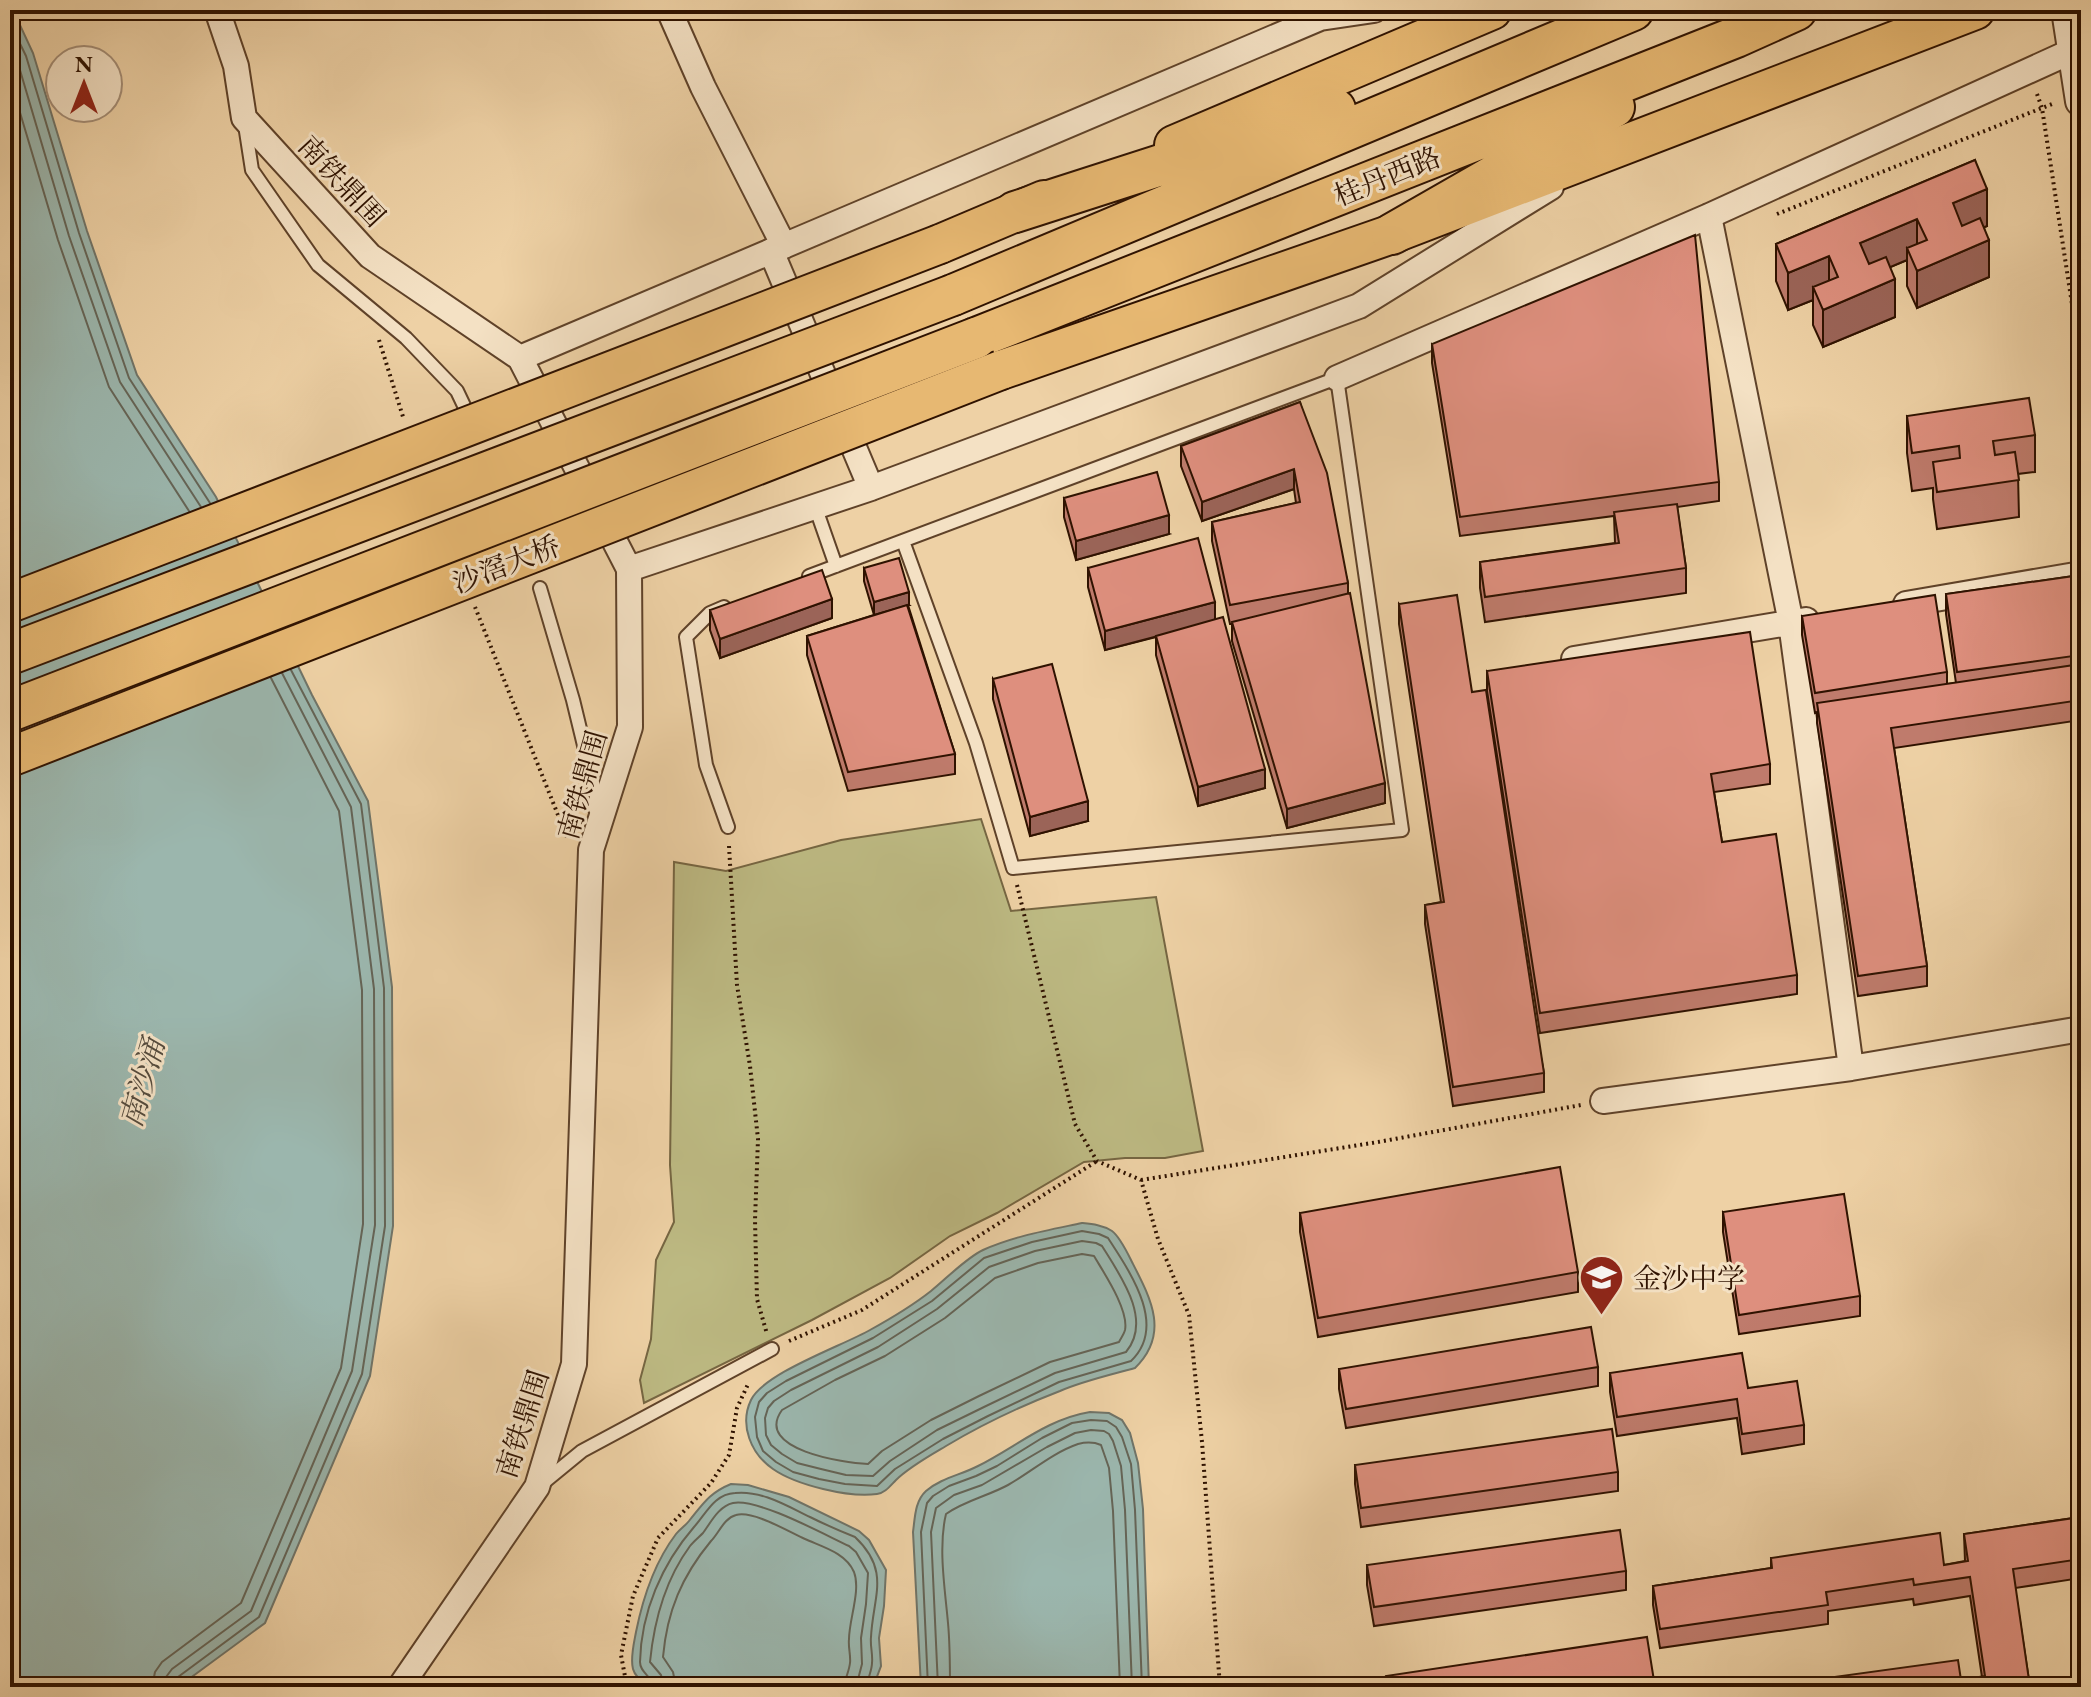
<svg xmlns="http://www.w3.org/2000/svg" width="2091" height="1697" viewBox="0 0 2091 1697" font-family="'EB Garamond','Noto Serif SC',serif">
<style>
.green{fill:#bdba83;stroke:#766642;stroke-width:2}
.water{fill:#9bb6ad;stroke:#707468;stroke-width:2}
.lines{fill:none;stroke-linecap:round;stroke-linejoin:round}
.shore{stroke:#656456;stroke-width:2}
.service-casing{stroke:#5f4229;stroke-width:16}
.minor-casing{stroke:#5f4229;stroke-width:28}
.tertiary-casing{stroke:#5f4229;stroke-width:34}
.primary-casing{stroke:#2f1200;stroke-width:42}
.trunk-casing{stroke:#2f1200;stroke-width:44}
.path{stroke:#2f1200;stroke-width:4;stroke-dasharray:2 4;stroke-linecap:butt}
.service{stroke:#f4e1c4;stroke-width:12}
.minor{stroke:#f4e1c4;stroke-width:24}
.tertiary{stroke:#f4e1c4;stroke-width:30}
.primary{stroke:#e7b872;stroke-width:38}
.trunk{stroke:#e7b872;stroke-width:40}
.primary-bridge-casing{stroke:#2f1200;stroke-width:42;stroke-linecap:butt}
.trunk-bridge-casing{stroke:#2f1200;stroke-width:44;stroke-linecap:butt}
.primary-bridge{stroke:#e7b872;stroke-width:38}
.trunk-bridge{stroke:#e7b872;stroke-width:40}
.wall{fill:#bf7b6c;stroke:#2f1200;stroke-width:2}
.shaded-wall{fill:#9b6458;stroke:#2f1200;stroke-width:2}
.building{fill:#de8f7e;stroke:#2f1200;stroke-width:2}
.labels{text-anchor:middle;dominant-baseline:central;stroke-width:6;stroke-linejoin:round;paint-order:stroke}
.street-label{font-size:28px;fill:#2f1200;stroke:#f4e1c4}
.poi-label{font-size:28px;fill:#2f1200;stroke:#f4e1c4;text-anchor:start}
.water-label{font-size:30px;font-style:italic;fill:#554b3d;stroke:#f4e1c4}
</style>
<rect width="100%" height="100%" fill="#eed1a5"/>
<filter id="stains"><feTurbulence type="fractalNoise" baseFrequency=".0025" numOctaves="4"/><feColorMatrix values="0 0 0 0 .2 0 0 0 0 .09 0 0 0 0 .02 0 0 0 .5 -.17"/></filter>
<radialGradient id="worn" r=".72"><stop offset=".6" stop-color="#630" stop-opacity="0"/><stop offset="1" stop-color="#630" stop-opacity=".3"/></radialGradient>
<path class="green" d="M981 819 1011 911 1156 897 1203 1151 1165 1158H1125L1084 1162 997 1213 950 1236 890 1278 812 1320 644 1403 640 1380 651 1339 656 1260 674 1222 670 1165 674 862 726 871 841 840Z"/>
<path class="water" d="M10 10H13L33 53 87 231 137 375 216 497 312 695 368 801 392 987 393 1226 370 1376 265 1623 178 1687H10Z
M1082 1223C1092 1224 1103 1225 1112 1231 1120 1237 1127 1252 1132 1262 1151 1299 1170 1334 1135 1368 1110 1375 1083 1381 1060 1391 1021 1406 981 1425 946 1446 929 1456 909 1467 896 1480 890 1486 885 1493 877 1494 849 1498 796 1485 773 1469 751 1454 739 1425 751 1400 764 1373 842 1346 870 1330 890 1319 912 1306 931 1291 946 1279 966 1258 983 1250 1014 1236 1049 1230 1082 1223Z
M1090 1412 1109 1413 1122 1420 1130 1433 1138 1463 1143 1509 1149 1687H921L913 1532C915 1517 915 1501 926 1491 941 1478 961 1475 978 1466 1016 1447 1047 1419 1090 1412Z
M731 1484 748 1485 789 1497 859 1531 869 1540 886 1570 884 1606 879 1638 881 1666 873 1687H649C643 1682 635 1677 633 1669 630 1658 634 1643 636 1632 643 1597 654 1563 676 1534 680 1529 685 1526 689 1521 703 1504 709 1493 731 1484Z"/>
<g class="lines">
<path class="shore" d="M10 23 26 56 79 233 129 378 210 503
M10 46 17 60 69 236 120 382 201 507
M10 79 58 240 109 387 189 511
M1082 1231 1099 1234 1108 1238C1130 1272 1168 1326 1131 1361L1059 1382 988 1416 943 1439 895 1469 877 1486 845 1484 819 1479 793 1472 776 1462 763 1451 757 1437 755 1417 759 1402 767 1393 786 1381 873 1338 932 1301 984 1258 1032 1242Z
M1082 1241 1096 1243 1102 1246C1120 1275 1153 1320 1126 1352L1055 1373 984 1407 937 1430 890 1461 873 1476 846 1475 821 1469 797 1463 782 1454 771 1445 766 1435 765 1418 768 1408 774 1401 791 1390 878 1347 937 1309 989 1267 1035 1251Z
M1082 1254 1094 1256C1104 1273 1129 1310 1125 1330 1124 1334 1121 1338 1119 1342L1050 1362 979 1396 931 1420 882 1451 868 1464C845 1463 753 1450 782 1410L835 1380 885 1356 945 1318 995 1278 1038 1263Z
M152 1687 155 1672 162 1662 241 1603 341 1368 363 1224 362 990 339 811 271 678
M165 1687 166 1677 172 1669 251 1611 352 1371 375 1225 374 989 351 807 282 673
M175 1687 178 1677 259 1617 362 1374 385 1226 384 988 361 804 291 670
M654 1687C652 1676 640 1673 640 1662 641 1612 662 1564 694 1527 706 1514 714 1494 735 1493 761 1490 787 1506 810 1517 824 1524 840 1531 855 1537 891 1571 873 1596 871 1637 870 1646 873 1654 872 1663 872 1671 867 1679 867 1687
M664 1687 661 1675 650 1662C654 1621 665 1580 690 1546 694 1541 699 1537 703 1533 711 1522 719 1506 733 1503 758 1498 825 1535 849 1546L856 1552 868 1573 866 1604 861 1638 862 1664 856 1687
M676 1687 673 1672 663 1657C667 1611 682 1576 711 1541 719 1533 724 1518 736 1515 753 1510 789 1532 805 1539 823 1547 846 1553 854 1572 861 1590 849 1620 849 1639 848 1647 851 1656 850 1663 849 1672 845 1678 844 1687
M928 1687 921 1532 927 1503 933 1496 949 1486 976 1476 997 1466 1042 1438 1072 1423 1091 1420 1107 1421 1116 1427 1122 1437 1131 1464 1135 1510 1142 1687
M938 1687 931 1532 936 1508 954 1495 982 1485 1047 1447 1075 1433 1091 1430 1104 1431 1109 1434 1113 1441 1121 1466 1125 1510 1132 1687
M950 1687C950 1666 950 1644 948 1623 945 1589 938 1547 946 1514 964 1501 988 1496 1008 1485 1031 1472 1052 1453 1078 1444 1086 1442 1094 1442 1101 1445L1109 1468 1113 1511 1120 1687"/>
<defs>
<path id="service" d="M245 125 252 170 318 265 406 338 457 391 467 412
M815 506 836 566
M809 576 1337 378 1402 830 1013 868 976 743 903 541
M540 588 573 700 596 795 595 809
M724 607 710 613 686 637 706 765 728 827
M543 1483 582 1451 772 1349"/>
<path id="minor" d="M217 10 236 66 244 118 370 256 520 358 629 569 630 727 591 850 574 1364 537 1487 400 1687
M669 10 703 87 784 246
M1709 216 1791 623 1851 1068
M771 251 871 488
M520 358 1320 18 1374 10
M1337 378 1709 216 2081 47
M629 569 871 488 1359 306 1551 187
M1906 604 2081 574
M1574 659 1806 620
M1603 1101 1851 1068 2081 1029"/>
<path id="tertiary" d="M2067 10 2081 101"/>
<path id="primary" d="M1174 145 1492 10
M940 244 1044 200
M1001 370 1392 234 1975 10"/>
<path id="trunk" d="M1015 212 1335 109
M1392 234 1614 107
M953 295 1633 10
M976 338 1736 37 1796 10"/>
</defs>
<use href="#service" class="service-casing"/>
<use href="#minor" class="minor-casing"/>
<use href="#tertiary" class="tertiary-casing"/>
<use href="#primary" class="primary-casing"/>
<use href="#trunk" class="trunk-casing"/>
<path class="path" d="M2037 94 2042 108 2081 363
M1777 214 2052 104
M379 340 404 420
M475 607 568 840
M729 846 737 985 750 1066 758 1139 755 1220 757 1299 767 1334
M1017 885 1075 1124 1097 1161 1141 1180 1158 1239 1189 1315 1202 1442 1220 1687
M1141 1180 1378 1142 1581 1105
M789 1341 862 1310 1097 1161
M627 1687 621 1655 633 1596 658 1538 711 1483 729 1455 737 1408 749 1382"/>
<use href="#service" class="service"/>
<use href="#minor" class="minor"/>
<use href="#tertiary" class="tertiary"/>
<use href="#primary" class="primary"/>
<use href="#trunk" class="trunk"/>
<defs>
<path id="primary-bridge" d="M10 603 940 244
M10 757 1001 370"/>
<path id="trunk-bridge" d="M10 654 953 295
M10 711 976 338"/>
</defs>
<use href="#primary-bridge" class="primary-bridge-casing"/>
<use href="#trunk-bridge" class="trunk-bridge-casing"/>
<use href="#primary-bridge" class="primary-bridge"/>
<use href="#trunk-bridge" class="trunk-bridge"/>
</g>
<path class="wall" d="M1975 160 1987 226 1984 227 1989 277 1917 308 1907 286V260L1890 267 1895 317 1823 347 1813 325V300L1788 310 1776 281V244Z
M1432 344 1719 482V501L1677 507 1686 568V593L1485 622 1480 588V562L1615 543 1614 516 1460 536 1432 363Z
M1300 402 1348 583V593L1385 803 1287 828 1232 641V624H1230L1212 541V522L1296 503 1294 489 1202 521 1181 466V446Z
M1907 416 2035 435V472L2018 474 2019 517 1937 529 1933 499V488L1912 491 1907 453Z
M1064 498 1169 534 1076 560 1064 517Z
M864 568 909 605H908L955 754V774L848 791 807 655V636L874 615 864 581Z
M1088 568 1215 619 1265 788 1198 806 1156 655V637L1105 650 1088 587Z
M2081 575V720L1894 748 1927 966V986L1858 996 1817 723V712L1815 713 1802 635V616L1947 672V684L1956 683 1946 614V594Z
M1399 604 1472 692 1544 1073V1092L1453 1106 1425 924V905L1441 902 1399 624Z
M710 610 832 618 720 658 710 630Z
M1487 671 1770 764V784L1714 792 1722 842 1797 975V994L1540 1033 1487 691Z
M993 679 1088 821 1030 836 993 699Z
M1723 1212 1860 1296V1316L1739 1334 1723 1232Z
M1300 1213 1578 1272V1292L1318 1337 1300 1232Z
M1598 1367V1386L1346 1428 1339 1389V1369Z
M1610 1373 1748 1388 1804 1425V1444L1742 1454 1737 1418 1617 1436 1610 1392Z
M1355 1465 1618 1472V1491L1361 1527 1355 1484Z
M2081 1517V1578L2015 1588 2030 1687H1834V1677L1961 1680 1982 1677 1970 1596 1914 1605 1913 1599 1828 1611V1624L1660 1648 1653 1605V1586L1771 1568V1558L1944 1565 1965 1561 1964 1534Z
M1367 1565 1626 1571V1590L1374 1626 1367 1585Z"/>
<path class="shaded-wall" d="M1987 189V226L1953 241V203Z
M1917 219V256L1907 248V260L1860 280V243Z
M1989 240V277L1917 308V271Z
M1829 256V293L1813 287V300L1788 310V273Z
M1895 279V317L1823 347V310Z
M1294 469V489L1202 521V502Z
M1169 515V534L1076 560V541Z
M909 592V605L874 615V602Z
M832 599V618L720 658V639Z
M1215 602V621L1105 650V631Z
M1265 769V788L1198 806V787Z
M1385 783V803L1287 828V809Z
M1088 801V821L1030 836V817Z"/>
<path class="building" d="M1975 160 1987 189 1953 203 1962 226 1980 218 1989 240 1917 271 1907 248 1927 240 1917 219 1860 243 1869 264 1886 257 1895 279 1823 310 1813 287 1838 277 1829 256 1788 273 1776 244Z
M1695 235 1719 482 1460 517 1432 344Z
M2029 398 2035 435 1993 441 1995 455 2015 452 2019 480 1937 492 1933 462 1960 458 1959 446 1912 453 1907 416Z
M1300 402 1327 473 1348 583 1230 605 1212 522 1300 502 1294 469 1202 502 1181 446Z
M1157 472 1169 515 1076 541 1064 498Z
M1677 504 1686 568 1485 597 1480 562 1619 543 1614 512Z
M1198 538 1215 602 1105 631 1088 568Z
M899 558 909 592 874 602 864 568Z
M822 570 832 599 720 639 710 610Z
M2081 575V655L1957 672 1946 594Z
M1350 593 1385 783 1287 809 1232 622Z
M1457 595 1472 692 1486 690 1544 1073 1453 1087 1425 905 1444 902 1399 604Z
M1935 595 1947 672 1815 693 1802 616Z
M907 605 955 754 848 772 807 636Z
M1223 617 1265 769 1198 787 1156 636Z
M1750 632 1770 764 1711 774 1722 842 1776 834 1797 975 1540 1013 1487 671Z
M1052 664 1088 801 1030 817 993 679Z
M2081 664V700L1891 728 1927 966 1858 976 1817 703Z
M1560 1167 1578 1272 1318 1318 1300 1213Z
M1844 1194 1860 1296 1739 1315 1723 1212Z
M1591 1327 1598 1367 1346 1409 1339 1369Z
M1742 1353 1748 1388 1797 1381 1804 1425 1742 1434 1737 1399 1617 1417 1610 1373Z
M1612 1429 1618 1472 1361 1508 1355 1465Z
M2081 1517V1559L2013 1569 2030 1687H1836L1834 1677 1958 1660 1961 1680 1985 1676 1970 1577 1914 1585 1913 1579 1826 1592 1828 1605 1660 1629 1653 1586 1772 1568 1771 1558 1940 1533 1944 1565 1968 1561 1964 1534Z
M1620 1530 1626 1571 1374 1607 1367 1565Z
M1647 1637 1655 1687H1388L1386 1676Z"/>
<defs>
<symbol id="school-pin" viewBox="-11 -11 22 30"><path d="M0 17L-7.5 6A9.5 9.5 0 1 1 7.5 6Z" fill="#8f2418" stroke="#f4e1c4"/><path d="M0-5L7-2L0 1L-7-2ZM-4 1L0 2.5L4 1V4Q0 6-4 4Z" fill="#fff"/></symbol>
</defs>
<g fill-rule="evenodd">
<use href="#school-pin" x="1576" y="1252" width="51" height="69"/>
</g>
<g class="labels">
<g class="street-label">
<text transform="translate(1387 176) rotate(-22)">桂丹西路</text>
<text transform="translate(342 181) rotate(47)">南铁鼎围</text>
<text transform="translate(506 564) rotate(-21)">沙滘大桥</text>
<text transform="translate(582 785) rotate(-74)">南铁鼎围</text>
<text transform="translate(522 1424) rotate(-72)">南铁鼎围</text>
</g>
<g class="poi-label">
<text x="1633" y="1278">金沙中学</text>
</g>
<g class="water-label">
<text transform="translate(142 1083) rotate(-74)">南沙涌</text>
</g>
</g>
<rect width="2091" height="1697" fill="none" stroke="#eed1a5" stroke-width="40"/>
<rect x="12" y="12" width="2067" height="1673" fill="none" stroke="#2f1200" stroke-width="4"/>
<rect x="20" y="20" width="2051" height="1657" fill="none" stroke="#2f1200" stroke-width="2"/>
<g transform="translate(84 84)"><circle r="38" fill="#f4e1c4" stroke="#a58e76" stroke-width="2"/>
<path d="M0-6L14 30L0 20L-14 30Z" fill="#8f2418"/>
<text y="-12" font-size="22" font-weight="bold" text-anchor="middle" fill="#2f1200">N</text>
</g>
<rect width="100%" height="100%" filter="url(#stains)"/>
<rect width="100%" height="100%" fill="url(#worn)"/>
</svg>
